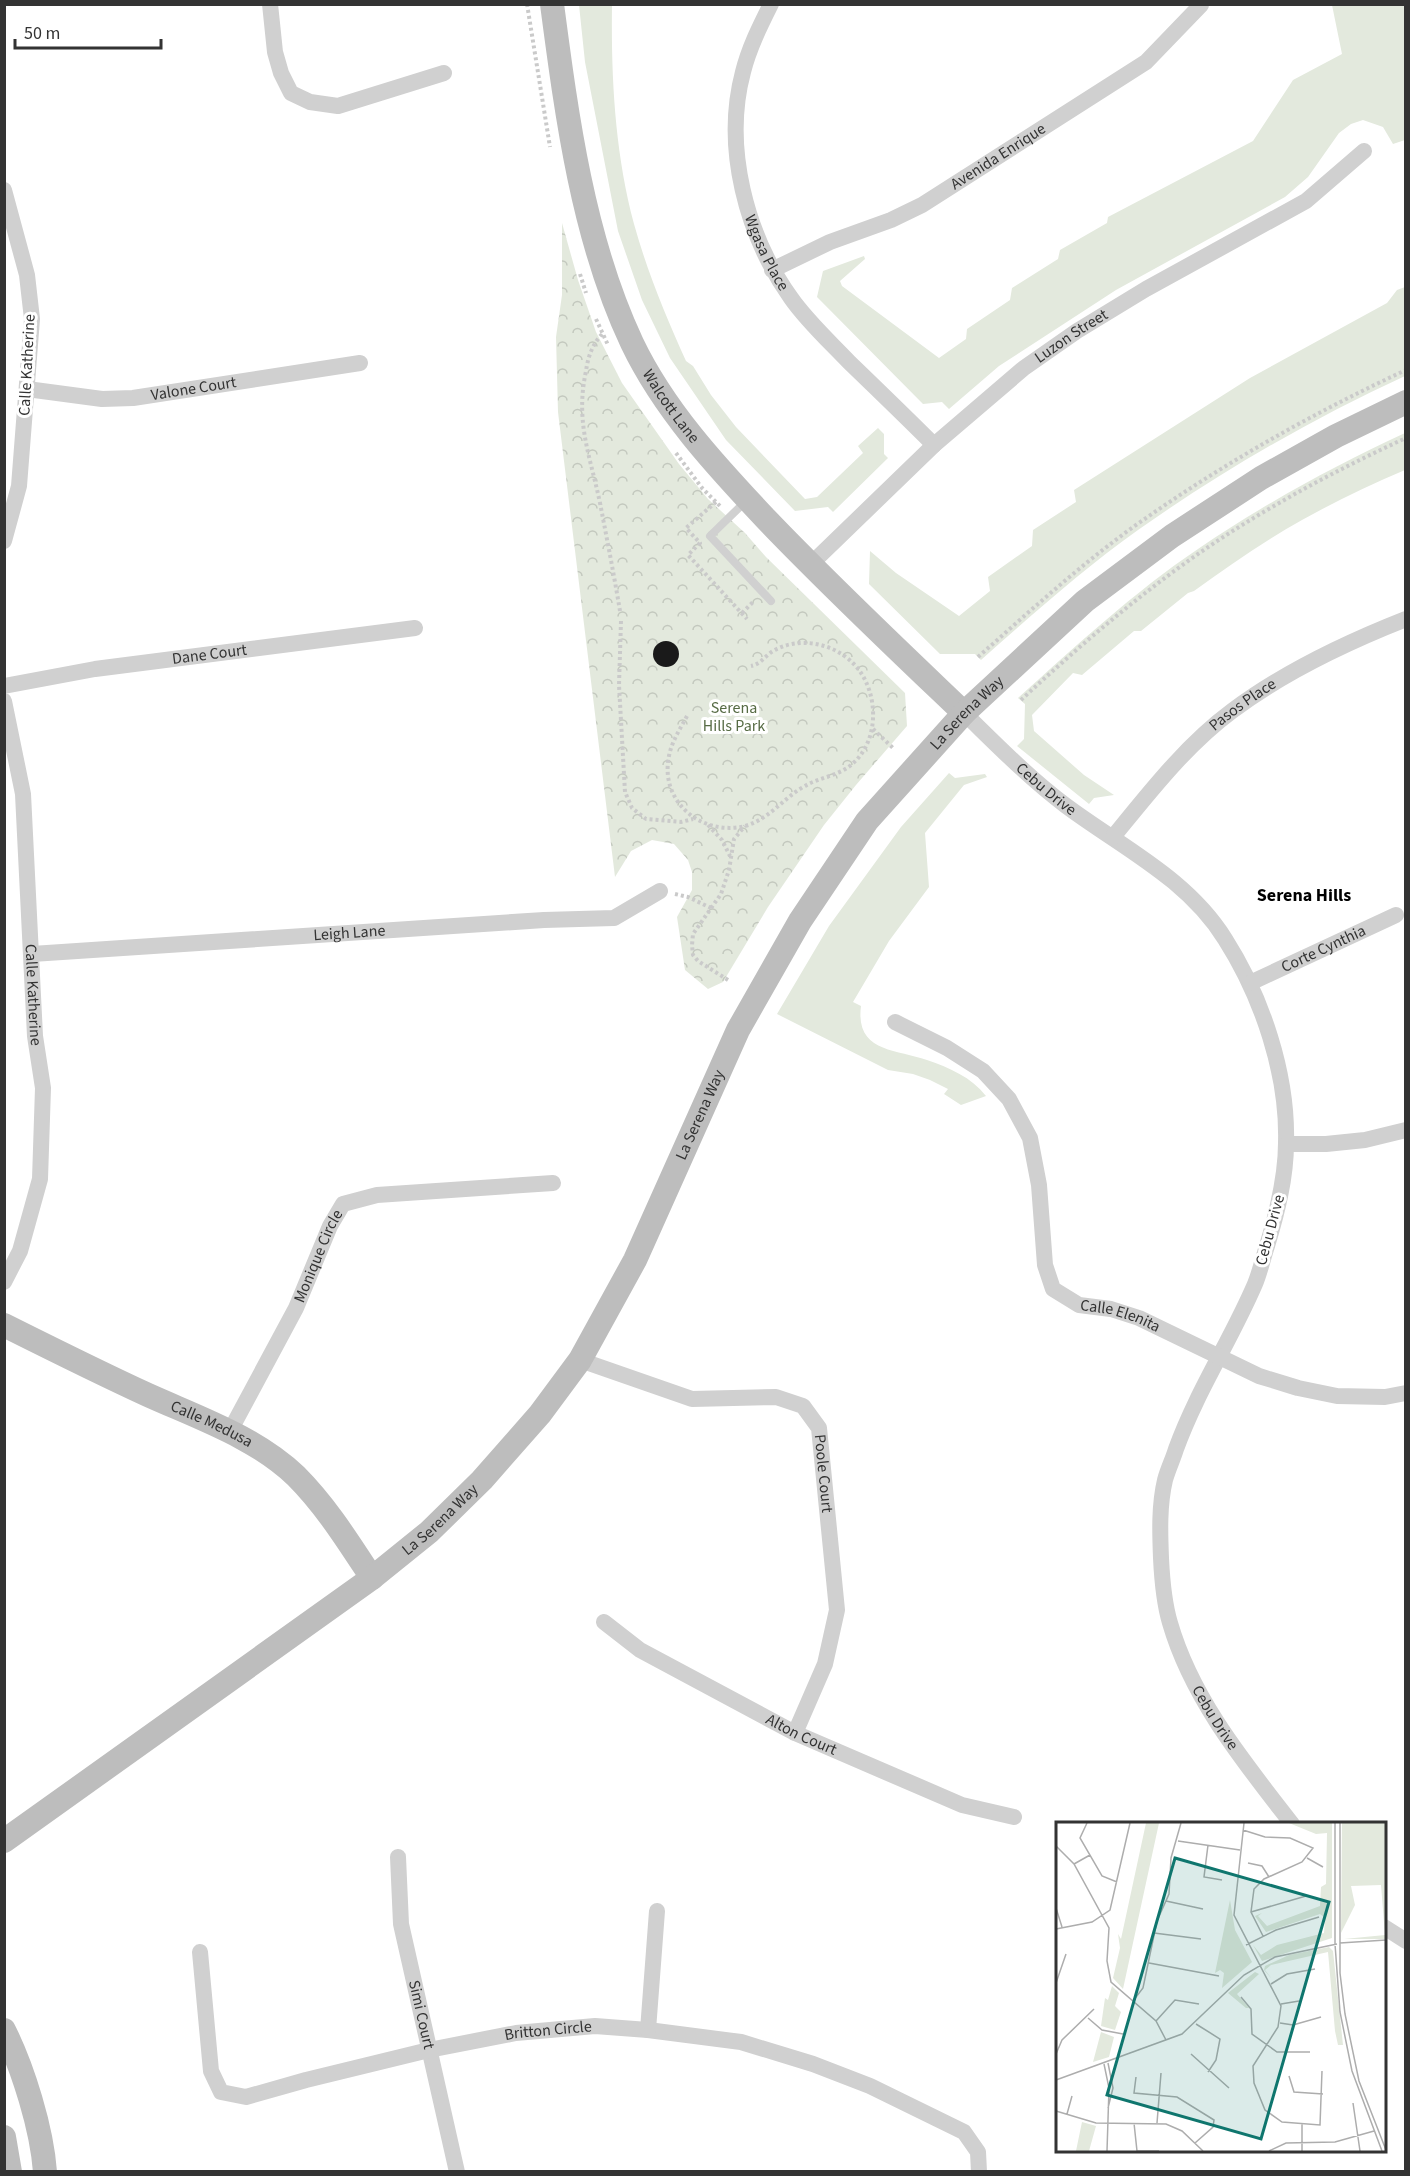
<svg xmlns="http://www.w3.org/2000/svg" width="1410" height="2176" viewBox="0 0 1410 2176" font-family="'Source Sans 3',sans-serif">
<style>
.park{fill:url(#park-crowns)}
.garden{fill:#e3e9dd}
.building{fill:#1a1a1a}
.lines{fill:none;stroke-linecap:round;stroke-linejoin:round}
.path{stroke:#cacaca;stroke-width:4;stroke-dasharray:3 3;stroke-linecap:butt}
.lane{stroke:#d0d0d0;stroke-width:8}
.street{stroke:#d0d0d0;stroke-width:16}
.secondary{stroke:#bdbdbd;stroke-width:24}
.labels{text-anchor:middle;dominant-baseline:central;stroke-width:6;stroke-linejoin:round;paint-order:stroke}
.street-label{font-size:16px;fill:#333;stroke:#fff}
.park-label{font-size:16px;fill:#566b44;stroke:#fff}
.neighbourhood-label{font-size:18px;font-weight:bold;fill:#000;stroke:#fff}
.inset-road{fill:none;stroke:#adadad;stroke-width:1.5}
.view{fill:#0f766e;fill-opacity:0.15;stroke:#0f766e;stroke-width:3}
.inset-edge{fill:none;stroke:#333;stroke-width:3}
</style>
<defs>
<pattern id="park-crowns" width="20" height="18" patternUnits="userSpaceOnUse" patternTransform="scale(1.5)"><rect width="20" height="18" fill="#e3e9dd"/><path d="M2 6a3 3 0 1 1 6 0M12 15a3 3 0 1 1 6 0" fill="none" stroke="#c3c8be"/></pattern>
</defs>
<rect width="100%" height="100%" fill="#fff"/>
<path class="park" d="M562 223 578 280 596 332 622 383 679 464 708 499 745 533 766 557 905 693 907 726 856 785 824 825 768 907 723 982 708 989 685 970 677 917 692 890V872L688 860 674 844 652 840 631 851 615 877 558 412 556 337 562 295Z"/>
<path class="garden" d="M579 5H612C611 78 615 153 634 224 647 271 666 317 686 361L693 366 711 395 736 427 805 499 817 497 863 453 858 446 878 428 884 434V454L888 458 833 512 828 507 795 511 726 440 670 358 642 300 618 231 585 62Z
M1332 5H1405V140L1393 144 1383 127 1363 120 1351 124 1339 133 1308 177 1285 197 1116 290 999 366 949 409 942 402 923 404 817 297 823 271 864 256 865 259 840 281 842 286 939 358 966 339 967 329 1010 300 1012 288 1058 259 1060 250 1107 223 1108 217 1253 141 1293 80 1342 54Z
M1405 287V376C1312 419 1223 470 1138 530 1083 569 1032 615 981 660L975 654H940L869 584 870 551 896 573 959 616 990 591 988 577 1032 546 1033 530 1076 502 1074 490 1250 378 1387 303 1397 290Z
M1405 433V470C1370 485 1336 501 1302 520 1264 541 1229 566 1194 591L1188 593 1141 631H1134L1082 675 1073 673 1032 715 1034 731 1084 775 1114 795 1094 798 1089 804 1017 746 1024 739 1025 704 1018 698C1076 646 1134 592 1198 549 1264 504 1334 466 1405 433Z
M949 773 955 778 985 774 987 777 964 785 925 833 929 887 889 941 853 1002 861 1006C855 1052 895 1049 927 1060 950 1068 971 1077 986 1096L961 1105 944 1094 948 1089 930 1080 913 1074 888 1070 777 1014 829 926 901 827Z"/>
<path class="building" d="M653 654a13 13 0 1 1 26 0a13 13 0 1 1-26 0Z"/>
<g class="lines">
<path class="path" d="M527 4 550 147
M580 274 586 293
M596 319 608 345
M602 334C592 345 588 357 586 371 575 422 590 455 600 503 607 539 614 575 620 611
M676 453 702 488 721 507
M716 502 686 528 700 543 688 555 747 619
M742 613 754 601
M621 621 619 685 625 792 632 808 646 819 681 822 693 819
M978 657C1029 612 1080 565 1136 525 1221 465 1311 414 1406 370
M1021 700C1077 648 1135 598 1198 554 1263 509 1334 471 1406 438
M687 716C679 731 670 744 668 762 663 805 704 836 745 826 770 819 783 798 805 786 818 778 835 776 847 768 875 749 879 710 866 682 851 648 806 632 773 651 765 656 761 664 751 666
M873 729 893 748
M708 825 722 840 730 856
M675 894 688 897 711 908
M728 980 698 961 693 955 692 945 693 934 721 894 729 870 734 839 745 826"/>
<path class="lane" d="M747 500 710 536 771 601"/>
<g class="street">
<path d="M270 4 275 52 281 73 291 93 310 102 338 106 444 73"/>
<path id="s1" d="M771 4C760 26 749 48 743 72 723 147 746 235 791 298 807 321 829 341 849 362 877 389 906 417 934 445"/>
<path d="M4 190 27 275 32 319 19 486 4 541"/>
<path id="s2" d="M772 270 830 242 891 220 922 205 1146 62 1201 5"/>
<path id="s3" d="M27 389 102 399 133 398 360 363"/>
<path id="s4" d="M810 565 934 445 1024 368 1077 331 1146 289 1306 201 1364 151"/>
<path id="s5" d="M4 686 95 669 415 628"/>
<path id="s6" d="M4 701 23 794 35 1036 43 1088 40 1179 20 1251 4 1282"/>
<path id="s7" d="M964 713C996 744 1029 778 1065 805 1121 847 1187 878 1225 939 1262 997 1288 1074 1286 1143 1286 1178 1277 1213 1267 1246 1263 1258 1260 1272 1255 1284 1231 1340 1197 1391 1176 1449 1173 1459 1168 1469 1165 1480 1159 1505 1160 1533 1161 1558 1162 1579 1164 1603 1170 1623 1192 1699 1244 1762 1292 1824"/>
<path id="s8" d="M1113 837C1149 793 1186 745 1232 711 1284 672 1345 643 1406 619"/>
<path id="s9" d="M32 954 544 920 614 918 660 891"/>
<path id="s10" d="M1250 983 1396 915"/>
<path id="s11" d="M895 1022 947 1048 983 1071 1009 1099 1030 1138 1039 1185 1045 1265 1053 1289 1079 1305 1111 1309 1139 1318 1259 1376 1298 1388 1337 1396 1385 1397 1406 1393"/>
<path d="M1287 1144H1326L1365 1140 1406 1130"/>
<path id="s12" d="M580 1360 692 1399 776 1397 803 1406 819 1428 837 1610 825 1664 795 1733"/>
<path id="s13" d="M230 1431 296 1308 330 1226 343 1204 377 1195 553 1183"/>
<path id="s14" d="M604 1622 640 1650 795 1733 962 1805 1014 1817"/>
<path id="s15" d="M398 1857 401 1924 457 2172"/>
<path d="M1384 1927 1406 1941"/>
<path id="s16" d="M200 1952 211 2071 221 2092 246 2097 306 2080 429 2050 516 2033 595 2026 648 2030 741 2042 813 2064 870 2086 964 2132 978 2152 979 2172"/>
<path d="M648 2030 657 1911"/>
</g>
<g class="secondary">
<path id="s17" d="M552 4C567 118 583 239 632 343 664 410 716 466 766 519 830 586 897 649 964 713"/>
<path id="s18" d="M4 1325C52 1349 100 1373 148 1395 199 1418 255 1437 296 1476 326 1506 349 1543 372 1578"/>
<path id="s19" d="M4 1841 372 1578 429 1532 482 1480 540 1414 580 1360 635 1260 738 1030 800 921 867 821 964 713 1085 601 1172 536 1261 478 1336 436 1406 402"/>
<path d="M4 2030C23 2068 42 2129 45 2172"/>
<path d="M4 2137 10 2172"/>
</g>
</g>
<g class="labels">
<g class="street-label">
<text stroke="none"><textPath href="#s2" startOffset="254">Avenida Enrique</textPath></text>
<text stroke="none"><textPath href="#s1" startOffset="260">Wgasa Place</textPath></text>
<text stroke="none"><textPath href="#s4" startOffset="348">Luzon Street</textPath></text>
<text transform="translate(27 365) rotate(-87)">Calle Katherine</text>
<text stroke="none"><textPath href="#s3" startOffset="168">Valone Court</textPath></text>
<text stroke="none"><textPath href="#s17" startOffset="424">Walcott Lane</textPath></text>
<text stroke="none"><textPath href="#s5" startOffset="208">Dane Court</textPath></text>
<text stroke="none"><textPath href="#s8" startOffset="186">Pasos Place</textPath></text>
<text stroke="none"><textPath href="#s19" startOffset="1514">La Serena Way</textPath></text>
<text stroke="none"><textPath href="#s7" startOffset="112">Cebu Drive</textPath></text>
<text stroke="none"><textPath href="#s9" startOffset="318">Leigh Lane</textPath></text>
<text stroke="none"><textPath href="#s10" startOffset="81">Corte Cynthia</textPath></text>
<text stroke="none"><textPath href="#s6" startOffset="296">Calle Katherine</textPath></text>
<text stroke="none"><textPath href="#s19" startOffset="1028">La Serena Way</textPath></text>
<text transform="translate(1270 1230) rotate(-75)">Cebu Drive</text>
<text stroke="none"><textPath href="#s13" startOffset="196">Monique Circle</textPath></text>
<text stroke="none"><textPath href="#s11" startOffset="410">Calle Elenita</textPath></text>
<text stroke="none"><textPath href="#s18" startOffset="230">Calle Medusa</textPath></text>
<text stroke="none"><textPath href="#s12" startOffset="304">Poole Court</textPath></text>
<text stroke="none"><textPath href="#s19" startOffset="542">La Serena Way</textPath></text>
<text stroke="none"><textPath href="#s7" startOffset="1173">Cebu Drive</textPath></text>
<text stroke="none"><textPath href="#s14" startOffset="228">Alton Court</textPath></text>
<text stroke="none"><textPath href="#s15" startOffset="160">Simi Court</textPath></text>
<text stroke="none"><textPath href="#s16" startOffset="478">Britton Circle</textPath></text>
</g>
<g class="park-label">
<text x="734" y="708">Serena<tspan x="734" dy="18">Hills Park</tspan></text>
</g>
<g class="neighbourhood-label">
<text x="1304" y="895">Serena Hills</text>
</g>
</g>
<g transform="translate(1056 1822)">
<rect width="330" height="330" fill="#fff"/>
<path d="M90 1H103L67 167 57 156 64 126 62 112 65 117ZM286 1H330V117H288L329 113 325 63 295 64 299 83 285 111ZM56 164 63 171 59 184 65 190 59 208 45 204 49 176 52 178ZM45 210 58 215 53 235 37 240ZM26 300 40 304 33 329H20Z" fill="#e3e9dd"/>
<path d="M174 78 179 108 196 140 166 166 168 151 164 148 159 151Z" fill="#e3e9dd"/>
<path d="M233 1H276V116L206 139 197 123 205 133 221 123 268 111 269 96 264 92 210 110 199 94 206 91 202 94 211 104 264 84 265 65 270 62 271 11 260 12ZM273 125 277 129 287 223H282L279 209 272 130 215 143 209 148 216 157 208 148 209 144 233 133ZM199 150 203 152 181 172 193 186H190L172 171Z" fill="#e3e9dd"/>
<path class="inset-road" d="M31 1 24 16 46 54 61 60M188 1 178 93 225 184 222 205 197 244 198 261 209 288 226 300 264 303 266 249M279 1V122L284 190 296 249 326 329M284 1V151L289 192 303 259 330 328M187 8 209 15 234 16 257 26 246 40 208 57 198 67 195 90 207 114M122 19 184 28M152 23 148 55 166 58M0 24 18 42 53 106 51 139 55 160 100 199 110 218M251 36 267 45M192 41 206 44 213 55M18 42 34 33M110 79 147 87M0 86 6 105M195 90 250 74M0 107 36 100 54 88 74 1M98 111 145 117M284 121 330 118M190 123 220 108 263 95M93 141 163 154M0 161 10 132M215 162 231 152 259 147M185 175 195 187 196 212 221 230H254M77 179 87 166 101 99 113 72 115 36 125 1M225 182 243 179M32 196 46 208 67 212M100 199 119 178 143 182M224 201 237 203 265 195M140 202 164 217 160 238 152 250M0 232 6 218 38 187M135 232 173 266M52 241 57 266 52 286M48 242 53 266 51 329M233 254 238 270 267 272M80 255 78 271 121 275 158 298 157 305 139 321M0 258 126 212 188 153 219 135 281 122M297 281 304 329M0 289 40 301 110 302 126 309 147 329M11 292 16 274M78 301 81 329H103M101 301 105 251M246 302V329M213 329 230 321 279 320 318 309"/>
<path class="view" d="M119 36 273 80 205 317 51 273Z"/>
<rect width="330" height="330" class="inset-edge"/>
</g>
<rect width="1410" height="2176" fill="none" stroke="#333333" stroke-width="12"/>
<path d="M15 39v9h146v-9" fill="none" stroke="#333333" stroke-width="3"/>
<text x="24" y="39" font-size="18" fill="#333333" stroke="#ffffff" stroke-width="4.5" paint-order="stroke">50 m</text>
</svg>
